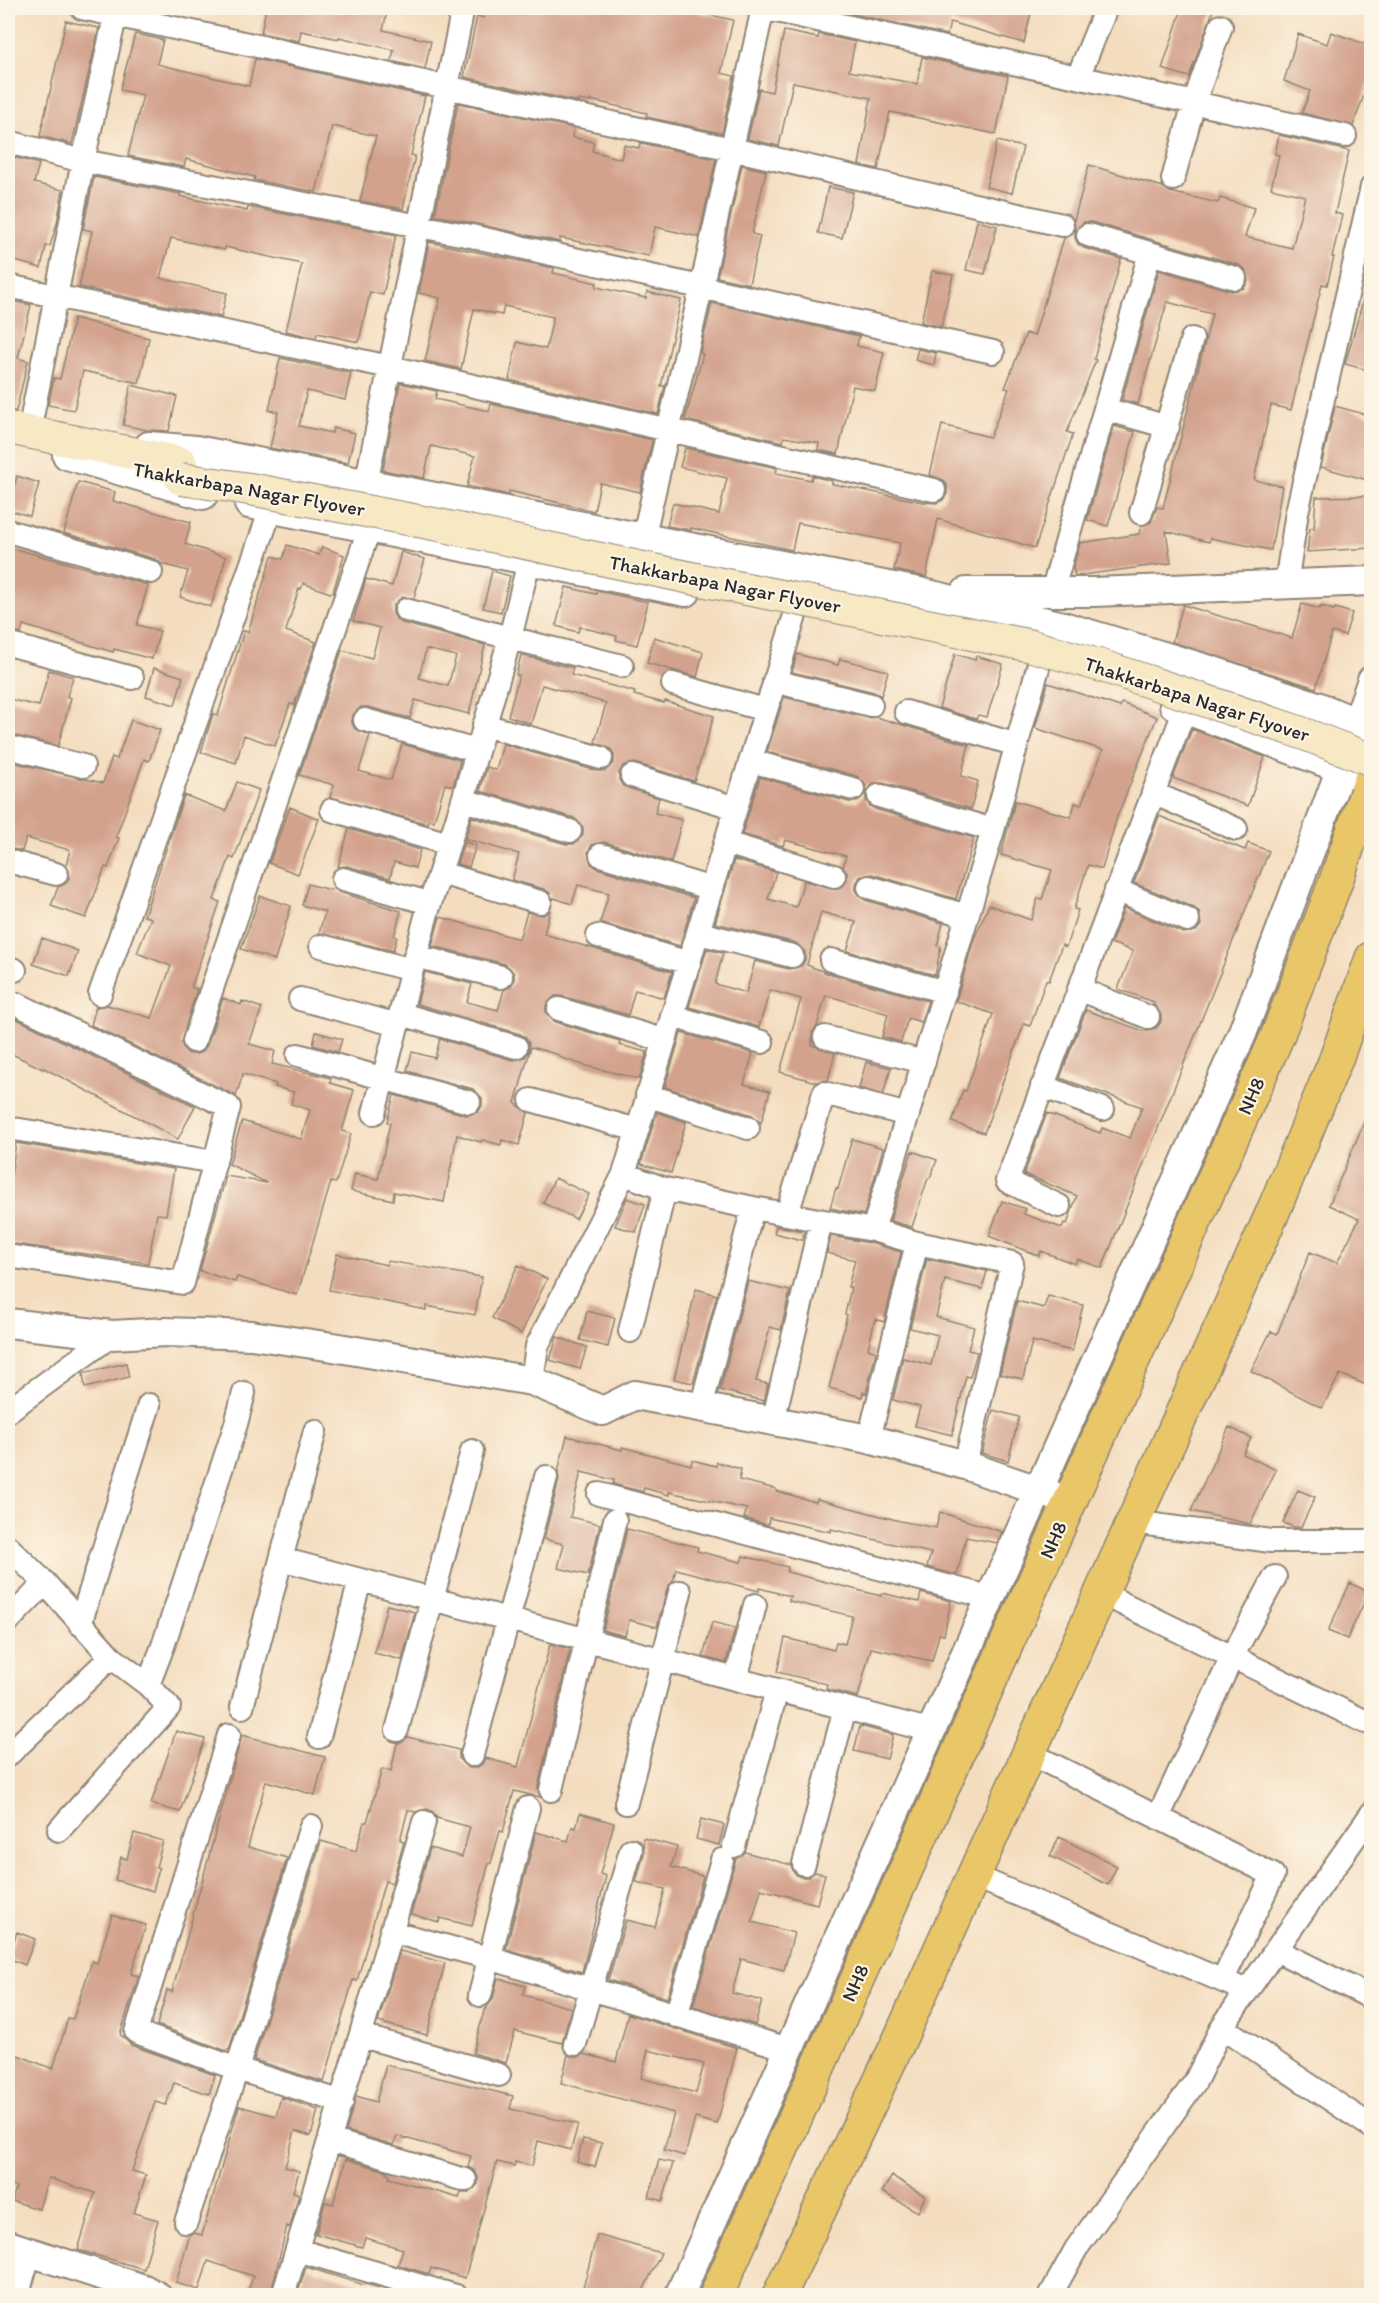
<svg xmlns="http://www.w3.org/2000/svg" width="1379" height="2303" viewBox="0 0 1379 2303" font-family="Itim,sans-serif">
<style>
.building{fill:#d3a28d;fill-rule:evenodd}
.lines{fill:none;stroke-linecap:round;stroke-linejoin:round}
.minor-casing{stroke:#908475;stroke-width:26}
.tertiary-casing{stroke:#908475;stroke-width:32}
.secondary-casing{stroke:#908475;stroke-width:34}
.primary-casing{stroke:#908475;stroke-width:36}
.minor{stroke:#fff;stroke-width:22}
.tertiary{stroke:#fff;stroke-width:28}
.secondary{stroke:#f6e9c3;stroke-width:32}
.primary{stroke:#e9c769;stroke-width:33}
.secondary-bridge-casing{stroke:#908475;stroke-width:34;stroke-linecap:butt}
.secondary-bridge{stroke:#f6e9c3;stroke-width:32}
.labels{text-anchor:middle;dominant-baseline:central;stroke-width:4.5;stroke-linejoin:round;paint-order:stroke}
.street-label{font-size:20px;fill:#2b2b2b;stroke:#fcf5e5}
</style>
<rect width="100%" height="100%" fill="#fcf5e5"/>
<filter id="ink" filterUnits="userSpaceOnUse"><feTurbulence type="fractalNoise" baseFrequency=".0167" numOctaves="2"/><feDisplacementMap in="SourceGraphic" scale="12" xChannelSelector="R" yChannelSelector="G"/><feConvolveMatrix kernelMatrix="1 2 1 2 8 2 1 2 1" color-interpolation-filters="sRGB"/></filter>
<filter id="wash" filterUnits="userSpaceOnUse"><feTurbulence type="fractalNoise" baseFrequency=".008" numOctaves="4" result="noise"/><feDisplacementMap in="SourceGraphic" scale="24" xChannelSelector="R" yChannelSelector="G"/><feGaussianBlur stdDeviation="1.35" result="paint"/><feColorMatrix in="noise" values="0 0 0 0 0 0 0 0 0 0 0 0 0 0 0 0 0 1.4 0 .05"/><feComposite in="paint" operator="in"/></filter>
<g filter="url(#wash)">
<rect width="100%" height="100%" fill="#f4ddbf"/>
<g id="blocks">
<path class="building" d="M266 8H388L383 30 431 41 425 69 391 61 394 50 339 37V39L301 31 299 41 261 33Z
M487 8H679L733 20 721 73 734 76 722 133 646 117 647 113 590 100V102L580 100 579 102 464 77 477 16 484 18Z
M827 8H1031V13L1024 43 950 22 947 35Z
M1182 8H1214L1189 77 1162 69Z
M66 21 99 28 72 144 40 136Z
M784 31 818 38 819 34 855 42 849 71 917 84 922 57 1008 76 996 134 890 112 878 169 859 165 871 98 793 82 779 146 748 139 759 89 772 92Z
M1331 32 1371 46V75L1353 126 1302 113 1310 91 1284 81 1298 34 1327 44Z
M135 34 163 40 157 64 249 86 255 59 425 96 411 155 415 156 403 209 360 201 376 136 332 126 316 192 254 180 255 177 186 159 184 167 128 156 143 95 120 90Z
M458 103 574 128 572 137 594 142 592 151 621 159 624 145 639 148 640 143 716 159 699 237 655 227 649 256 560 238V242L435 215Z
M1279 135 1349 151 1335 213 1342 215 1332 257H1334L1327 285 1322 284 1291 410 1271 405 1254 480 1282 486 1271 550 1210 538 1209 542 1166 531 1171 563 1075 576 1073 567 1080 543 1139 534 1141 526 1151 522 1157 507 1163 508 1212 314 1167 302 1138 404 1122 400 1159 270 1232 291 1244 288 1248 281 1245 269 1239 265 1091 222H1084L1075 231V238L1078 244 1084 248 1121 259 1094 359 1096 360 1067 432 1073 434 1035 548 938 519 926 577 894 570 900 543 798 523 792 550 691 528V530L667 526 673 503 719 514 727 478 680 467 685 448 777 468 776 473 811 480 812 476 832 481V484L923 502 937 503 943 500 947 494V485L943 480 930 475 942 425 990 437 1009 389 1005 388 1026 333 1034 336 1064 238 1071 235 1075 229 1074 220 1089 165 1163 187 1170 192 1218 203 1220 198 1254 208 1245 237 1292 248 1305 196 1271 188 1279 155 1275 154Z
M997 141 1023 147 1012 193 986 187Z
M13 157 39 164 34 183 63 190 57 223 50 246H46L41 268 8 259V178Z
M742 165 766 171 752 234 760 236 749 284 717 277Z
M94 177 181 194 180 196 247 211 248 207 396 235 383 295 370 292 359 342 317 333 316 338 286 331 302 264 225 247V250L171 238 160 278 227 293 221 317 79 287 92 231 83 229Z
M828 187 853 192 842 238 818 233Z
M977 221 997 226 985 274 966 270Z
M429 242 554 268 553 273 597 283 596 287 646 298 647 292 681 300 661 386H665L658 414 509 380 517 342 546 349 553 317 504 306 502 315 474 309 461 369 425 361 440 298 419 293Z
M932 271 953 275 941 327 921 322Z
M1367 287 1371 288V371L1345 364Z
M8 300 31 305 18 358 28 361 16 411H8Z
M712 303 859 336 857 346 884 352 875 391 853 386 838 454 818 450 819 443 784 437 783 442 685 420 703 354 700 353Z
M74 318 149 338 139 383 83 371 74 410 48 405 54 378 60 379Z
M918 349 936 353 934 365 915 360Z
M280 358 351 373 345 400 307 391 299 426 332 433 333 428 355 433 348 463 270 448 278 412 269 410Z
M400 383 437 391 435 399 489 411 491 404 652 440 640 492 600 483 594 511 509 491V495L467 486 475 456 431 446 424 478 383 470Z
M131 385 177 396 169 431 147 430 123 425Z
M1335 406 1371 416V481L1321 467Z
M1114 426 1135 432 1108 526 1087 520Z
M17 476 39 483 30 516 8 510Z
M78 482 115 492 113 501 191 522 185 544 226 557 211 607 180 597 188 571 162 564 155 559 64 533Z
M1371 496V548L1307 552 1310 528H1314L1316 497Z
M287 545 319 555 322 547 344 555 333 592 330 593 303 583 301 589 299 588 286 631 316 642 294 705 290 704 275 746 244 735 236 763 201 752 213 714 218 715 244 631 248 632 272 556 283 559Z
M8 547 148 585 137 625 160 631 152 659 114 649 113 652 23 625 21 634 8 631Z
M401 552 425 559 414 598 402 597 393 606V613L396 619 402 623 485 645 469 714 415 700 410 718 368 707H361L352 716V723L355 729 370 735 359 771 391 780 402 744 460 760 453 786 445 784 434 821 429 820 428 824 330 797 334 785 299 775 342 650 372 658 380 628 353 621 366 579 392 586ZM426 649 456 656 448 686 419 678Z
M492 571 510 576 501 612 483 608Z
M566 587 596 594 597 591 648 602 637 645 616 640 617 636 580 627 578 632 556 626Z
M1302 604 1320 609V606L1334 610 1335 608 1352 613 1345 636 1332 632 1316 688 1172 642 1183 605 1292 638Z
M654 637 703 652 697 677 647 663Z
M797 654 838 665 840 659 888 671 881 696 874 692 792 672Z
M955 654 975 660 976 656 1003 664 987 717 978 715 976 719 939 708Z
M521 655 573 668 571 675 635 692 634 695 664 703 665 701 714 716 694 781 635 763 623 766 619 773V780L623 786 659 798 655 813 682 820 671 862 604 842 592 845 588 852 591 864 597 868 694 898 680 946 600 923 609 893 578 885 572 904 554 898 553 900 550 893 544 889 512 880 519 854 465 839 472 817 566 844H574L583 835V827L574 818 480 791 487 767 496 770 503 744 597 771H605L614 762V755L611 749 595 742 606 703 542 685 531 724 508 716 519 675H516Z
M154 668 183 677 175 705 146 696Z
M49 670 73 677 67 696 71 698 58 746 8 734V699L39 706Z
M1048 683 1120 707 1122 703 1157 717 1117 817 1102 869 1088 865 1074 909 1078 910 1066 947 1062 945 1049 981 1046 980 1030 1026 1024 1024 984 1133 952 1122 963 1090 966 1091 993 1014 956 1001 974 939 989 905 1031 920 1038 898 1042 899 1052 870 1001 855 1015 801 1071 817 1075 803 1081 805 1103 750 1035 728Z
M784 697 868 718 876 717 969 745 961 776 978 781 971 809 883 783H875L866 792V800L870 806 875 809 974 838 956 899 872 874 860 877 856 884V891L865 900 943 923 937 946 941 947 935 975 847 951 856 922 821 912 807 965 827 973 928 1001 921 1022 908 1018 901 1042 882 1037 888 1014 826 995 817 1026 812 1033V1045L835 1053 828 1080 816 1082 780 1072 801 999 770 990 759 1027 689 1007 707 949 723 953 715 984 746 993 755 961 789 969 801 966 805 960V952L796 943 715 923 734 860 776 872 768 899 796 907 804 881 836 889 844 885 847 879V872L843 867 846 856 785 840 783 846 742 834 760 777 849 802H857L866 793V785L857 776 767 752Z
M131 720 160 730 149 761 144 759 116 837 119 838 108 868 105 867 86 918 51 906 58 887 65 884 69 878V871L66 865 70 850 26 838 22 851 8 848V761L103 783 112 757 117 759Z
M1192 729 1265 757 1248 806 1173 778Z
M237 782 259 790 234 859 230 857 214 900 220 902 192 985V988L197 989 181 1043 184 1049 189 1054H196L202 1052 207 1045 223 998 241 1005 242 1001 262 1008 249 1044 275 1051 272 1064 331 1078 330 1083 354 1090 342 1131 351 1134 336 1183 331 1182 297 1295 237 1277 235 1282 200 1271 226 1176 267 1183 229 1164 242 1121 301 1139 310 1110 291 1104 294 1092 275 1087 276 1084 243 1074 236 1096 91 1025 96 1007 107 1005 152 1018 171 966 137 953 151 918 144 916 184 795 226 811Z
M290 807 319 819 298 874 269 863Z
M1159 816 1245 850 1248 843 1269 851 1102 1268 1077 1259 1075 1264 1041 1251 1039 1256 989 1236 1002 1201 1026 1209 1024 1214 1062 1228 1064 1223 1067 1224 1077 1196 1024 1174 1047 1113 1100 1133 1102 1128 1130 1138 1142 1107 1060 1078 1086 1010 1143 1031 1156 1028 1161 1022V1015L1154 1005V1002L1118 989 1133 951 1111 943 1124 908 1183 933 1196 931 1201 925 1199 912 1194 908 1134 883Z
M349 829 420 850 415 868 394 862 390 878 347 866 338 867Z
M464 842 476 845 469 867 457 864Z
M308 884 330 890 333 888 339 892 401 911 394 936 397 937 393 951 319 933 325 912 302 905Z
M260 896 291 906 275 960 241 949Z
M550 910 544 934 672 972 664 998 635 990 628 1015 562 996H555L546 1005V1013L555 1022 620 1041 619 1045 647 1052 639 1079 583 1065 559 1057V1055L531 1047 515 1103 528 1113 519 1145 502 1140 501 1145 482 1140 481 1142 457 1135 444 1202 394 1192 393 1200 351 1191 355 1174 378 1179 390 1123 387 1122 394 1095 466 1115 478 1112 482 1106V1098L473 1089 407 1071 412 1052 435 1058 440 1039 513 1060 525 1057 529 1051V1043L525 1037 520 1034 417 1004 425 972 472 984 467 1002 498 1010 504 990 510 987 514 981V973L505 964 432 946 440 917 519 939 527 912 543 915Z
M42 938 78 951 69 976 33 964Z
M15 1018 195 1106 178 1139 44 1068 43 1069 8 1052V1033Z
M316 1032 342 1039 338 1052 313 1045Z
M681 1033 753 1053 744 1084 770 1091 761 1123 752 1115 665 1087Z
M866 1062 891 1068 883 1095 859 1088Z
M1371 1106V1387L1340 1374 1322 1408 1251 1371 1271 1331 1277 1334 1310 1252 1337 1263 1359 1219 1329 1205Z
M657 1112 686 1122 671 1173 641 1164Z
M852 1139 883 1148 864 1215 830 1208 836 1188 838 1189Z
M16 1143 174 1169 166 1215 157 1214 148 1263 8 1243V1206L11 1182 10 1181Z
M912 1151 937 1160 930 1178H928L912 1227 890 1221Z
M555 1178 589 1194 576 1219 543 1203Z
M627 1198 645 1204 636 1232 615 1226Z
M776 1226 805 1231 802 1240 774 1233Z
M831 1236 870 1243 901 1252 884 1322 875 1319 868 1349 876 1352 866 1393 863 1392 862 1397 829 1388 847 1315 845 1314 851 1287H848L855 1260 827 1253Z
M337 1254 387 1265 388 1261 482 1277 475 1315 426 1306V1310L329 1290Z
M927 1259 987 1271 982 1289 945 1280 936 1317 974 1327 968 1350 977 1352 970 1377 966 1376 952 1435 915 1426 920 1407 893 1400 903 1358 931 1365 938 1335 910 1328Z
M518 1265 547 1279 521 1334 492 1318Z
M748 1281 790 1291 781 1330 770 1327 756 1381 768 1384 764 1401 720 1390Z
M696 1289 717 1295 693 1383 674 1379Z
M1048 1296 1083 1305 1072 1351 1032 1341 1023 1379 1000 1374 1017 1301 1044 1308Z
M587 1311 615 1318 608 1347 580 1340Z
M557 1337 587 1347 580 1369 550 1360Z
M126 1363 129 1377 85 1388 83 1373Z
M993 1410 1019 1417 1008 1461 982 1453Z
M1229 1427 1251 1438 1243 1454 1276 1470 1250 1524 1191 1511Z
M567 1436 622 1450V1447L691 1465 692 1460 716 1466 717 1462 741 1469 739 1480 776 1489V1491L816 1502 817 1499 900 1521 936 1528 940 1512 1002 1532 997 1543 966 1537 957 1575 927 1567 931 1553 831 1529V1532L769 1518 768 1525 744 1518 747 1509 669 1492V1495L644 1488 643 1492 613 1484 614 1480 581 1472 570 1517 600 1524 588 1575 558 1568 564 1544 544 1539 559 1480 558 1471Z
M1298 1490 1315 1497 1301 1527H1294L1283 1523Z
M627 1529 698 1547 697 1551 741 1562 743 1556 788 1567 787 1572 881 1596 882 1593 919 1602 921 1593 951 1601 944 1635 939 1634 932 1661 871 1648 858 1697 826 1689 827 1684 777 1672 785 1638 834 1650 836 1642 845 1644 852 1616 789 1601 790 1596 759 1588V1591L676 1569 673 1581 667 1589 657 1627 629 1620 625 1636 603 1630Z
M1350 1583 1369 1592 1347 1639 1328 1631Z
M387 1605 415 1612 402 1660 374 1653Z
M712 1622 735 1628 726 1663 703 1657Z
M550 1644 570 1649 538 1787 540 1797 514 1791 503 1832 500 1831 491 1863H489L472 1926 440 1918 439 1922 411 1914 430 1848 462 1857 470 1827 437 1818 433 1812 427 1809 415 1812 408 1810 400 1840 404 1841 392 1883 385 1881 357 1981 353 1980 324 2082 254 2060 321 1841 356 1851 364 1822H367L382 1769 391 1771 397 1743H401L408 1737 459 1750V1759L468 1768H476L482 1764 485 1758 518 1767Z
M860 1726 893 1735 887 1759 854 1751Z
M176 1731 205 1739 180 1812 151 1804Z
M242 1735 325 1757 315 1795 266 1781 248 1847 287 1858 229 2050H224L157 2025 167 1990 172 1992Z
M580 1813 614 1823 600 1874 606 1876 582 1972 506 1949 536 1832 568 1841 572 1827 576 1828Z
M701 1819 724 1825 719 1845 696 1839Z
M134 1833 163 1841 156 1867 159 1868 153 1891 115 1880 121 1857 127 1859Z
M1059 1837 1117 1866 1108 1885 1050 1856Z
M643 1838 677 1847 671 1867 703 1876 667 1998 608 1980 626 1920 655 1927 665 1889 636 1882 644 1854Z
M745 1852 791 1865 794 1873 800 1877H808L815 1872 825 1874 817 1904 761 1889 752 1922 794 1933 784 1970 741 1959 732 1993 762 2001 755 2025 693 2006 736 1859Z
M112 1915 146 1925 131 1974 139 1976 120 2034 131 2045 215 2075 209 2094 174 2083 166 2105 155 2102 132 2171 146 2175 134 2213 158 2220 144 2269 78 2250 95 2193 48 2178 39 2209 12 2201 16 2187 8 2184V2068L13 2053 53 2069 68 2018 73 2019 92 1961 97 1963Z
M17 1932 35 1939 25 1965 8 1958Z
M400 1951 445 1963 427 2035 378 2022Z
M498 1978 525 1986 523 1995 571 2008 562 2043 515 2031 506 2063 473 2053 484 2011 493 1999Z
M628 2014 737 2048 717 2124 695 2118 685 2156 664 2150 674 2113 561 2083 568 2055 578 2057 584 2054 616 2062ZM648 2050 704 2064 696 2093 641 2078Z
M386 2065 513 2096 510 2109 578 2124 571 2150 538 2141 532 2166 515 2162 514 2166 497 2162 465 2278 431 2268 429 2274 398 2265 403 2249 365 2238 362 2247 316 2234 325 2202 333 2204 346 2159 387 2171V2173L390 2174 389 2178 459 2198 461 2193H469L478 2184V2177L475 2171 468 2167 471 2156 397 2136 394 2145 346 2131 356 2096 376 2102Z
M281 2097 318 2110 311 2136 295 2131 285 2167 299 2171 293 2192 299 2194 290 2227 287 2226 270 2295H247L253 2276 208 2261 199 2290 176 2283 190 2234 194 2233 202 2235 239 2106 276 2116Z
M583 2139 602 2143 595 2167 577 2162Z
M659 2160 673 2163 663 2201 649 2197Z
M892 2176 925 2196 918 2212 882 2192Z
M597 2235 661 2253 641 2295H581Z
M306 2267 364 2285 365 2284 406 2295H297Z"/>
</g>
</g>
<g filter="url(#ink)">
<use href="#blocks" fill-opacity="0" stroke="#908475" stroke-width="1.5"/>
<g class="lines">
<defs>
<path id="minor" d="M82 8 732 149 1062 225
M763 8 1345 136
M1078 77 1106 8
M8 142 83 161 471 236 993 352
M1173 179 1194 103 1221 26
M1088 235 1235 278
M8 286 390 367 934 490
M1105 409 1168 427
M29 432 83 161 117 8
M366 484 463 8
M1141 513 1192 339
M8 531 151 572
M643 539 701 289 763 8
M1286 584 1297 512 1372 187
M1052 592 1150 253
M406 610 510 638 622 666
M8 644 132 678
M774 681 871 705
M673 684 765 710
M906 712 1017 745
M365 720 477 751
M484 725 601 758
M8 747 83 766
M751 761 853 789
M632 776 736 808
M1153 793 1236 829
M879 796 993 830
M463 800 570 831
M332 810 449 844
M726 843 834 876
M601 855 712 889
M8 861 56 874
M440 873 540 902
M343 879 429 903
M869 887 967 916
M1116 890 1188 920
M699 933 792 956
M598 936 689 963
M321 946 412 970
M415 956 501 977
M831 960 945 992
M8 968 15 970
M1079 989 1148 1017
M100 994 271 509
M300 999 398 1025
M559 1009 663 1040
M401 1014 516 1047
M672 1016 762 1042
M825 1037 924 1062
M194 1041 369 529
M298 1055 469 1102
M1042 1086 1103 1109
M647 1095 748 1128
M531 1100 637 1130
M374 1113 427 913 463 800 510 638 529 561
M8 1128 215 1162
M624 1174 665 1189 753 1208
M1059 1206 1007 1181 1185 709
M787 1214 824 1093 908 1115
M873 1230 993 830 1039 664
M8 1256 183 1283 229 1107 17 1004
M630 1331 665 1189
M532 1381 537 1346 624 1174 796 612
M701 1408 753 1208 873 1230 917 1243 1012 1263 965 1465
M8 1411 112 1335
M773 1421 821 1221
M869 1439 917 1243
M599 1494 992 1598
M1133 1522 1271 1541H1372
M8 1547 45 1583
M281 1559 932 1731
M1101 1593 1366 1722
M8 1621 45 1583 111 1657 148 1685 169 1707 59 1830
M80 1624 149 1405
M736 1679 755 1605
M148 1685 163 1646 236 1424 244 1393
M242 1707 315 1431
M397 1730 472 1451
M229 1735 136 2032 237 2069 342 2102
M319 1737 360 1580
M1029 1753 1273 1875 1223 1979
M8 1755 111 1657
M472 1755 546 1477
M551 1790 615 1520
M626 1803 680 1592
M1158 1818 1232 1657 1275 1577
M734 1846 777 1690
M804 1864 845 1708
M974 1876 1247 1991 1372 1813
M393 1932 489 1958 788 2049
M1276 1950 1372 1998
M480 1995 528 1808
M676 2016 722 1860
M1222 2027 1372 2127
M362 2036 499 2075
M575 2044 631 1850
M330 2140 465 2180
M186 2222 237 2069 311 1826
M297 2250 456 2296
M283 2296 424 1822
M1050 2296 1076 2249 1195 2082 1222 2027 1247 1991"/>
<path id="tertiary" d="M149 446 196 450 919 592 1063 626 1213 671 1317 706 1372 729
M67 455 203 495
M249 504 686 592
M966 592H1094L1372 581
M1174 705 1358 775
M8 1323 112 1335 166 1332 251 1335 333 1347 532 1381 603 1411 635 1395 869 1439 965 1465 1057 1497
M8 2245 144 2289 157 2296
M14 2296 27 2252
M679 2296 1242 1034 1341 768 1372 680"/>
<path id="secondary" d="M8 428 181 463"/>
<path id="primary" d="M716 2296 1277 1037 1337 878 1372 776
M779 2296 899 2041 1272 1214 1336 1059 1372 958"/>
</defs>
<use href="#minor" class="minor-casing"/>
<use href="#tertiary" class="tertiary-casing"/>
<use href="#secondary" class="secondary-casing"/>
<use href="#primary" class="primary-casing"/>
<use href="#minor" class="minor"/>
<use href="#tertiary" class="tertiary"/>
<use href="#secondary" class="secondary"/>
<use href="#primary" class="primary"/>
<defs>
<path id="secondary-bridge" d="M181 479 250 489 439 525 696 579 1032 646 1102 666 1299 732 1372 760"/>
</defs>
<use href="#secondary-bridge" class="secondary-bridge-casing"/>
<use href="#secondary-bridge" class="secondary-bridge"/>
</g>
</g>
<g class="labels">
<g class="street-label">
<text transform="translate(249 489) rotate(10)">Thakkarbapa Nagar Flyover</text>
<text transform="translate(725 584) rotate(11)">Thakkarbapa Nagar Flyover</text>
<text transform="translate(1197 699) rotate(18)">Thakkarbapa Nagar Flyover</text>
<text transform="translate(1251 1096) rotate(-66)">NH8</text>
<text transform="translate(1053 1540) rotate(-66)">NH8</text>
<text transform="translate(855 1983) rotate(-66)">NH8</text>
</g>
</g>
<rect width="1379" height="2303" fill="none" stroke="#fcf5e5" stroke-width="30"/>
</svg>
